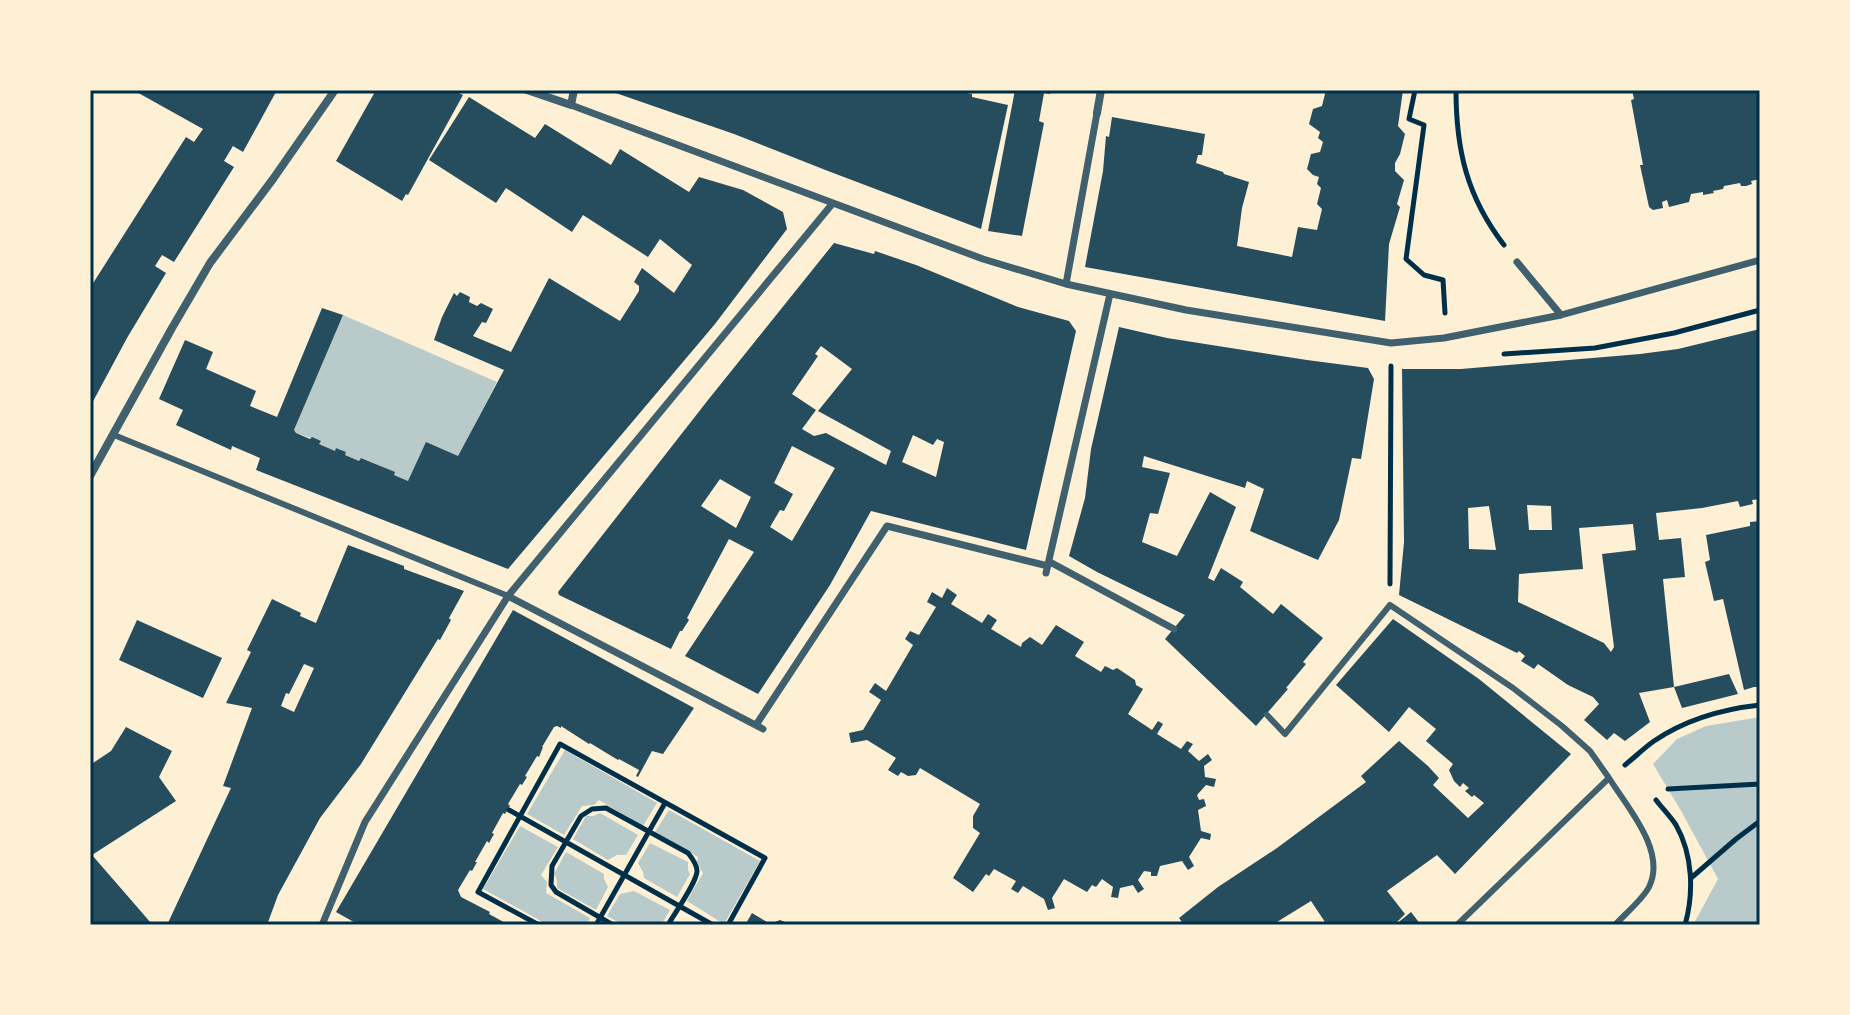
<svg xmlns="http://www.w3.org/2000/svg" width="1850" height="1015" viewBox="0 0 1850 1015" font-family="Arial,sans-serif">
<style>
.green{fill:#b9caca}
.building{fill:#264d5e;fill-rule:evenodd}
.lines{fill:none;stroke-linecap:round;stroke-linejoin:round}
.path{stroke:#003049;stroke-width:5}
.service{stroke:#3f606c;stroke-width:6}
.pedestrian{stroke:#3f606c;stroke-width:7}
.minor{stroke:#3f606c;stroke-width:8}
.neatline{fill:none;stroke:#003049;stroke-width:3}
</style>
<rect width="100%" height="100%" fill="#fdf0d5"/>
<path class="green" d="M343 315 497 382 458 456 408 481 394 475V472L362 458 359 461 345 455V452L337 448 335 451 319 444 320 441 296 433 294 430Z
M1760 717V925H1693L1718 879 1680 809 1653 764 1677 739 1706 726Z
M565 750 657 803 643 826 599 800 594 805 582 806 564 835 527 814Z
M669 810 760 861 724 924 687 901 703 873 697 863 698 857 655 832Z
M600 813 638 835 626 855H617L608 860 573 839 586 816H593Z
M520 826 558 847 541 875 547 882 546 893 590 918 587 925H548L483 889Z
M650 843 688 862V870L690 874 677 897 644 878 643 872 638 863Z
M566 852 604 874V879L608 887 596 910 557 888V880L554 874Z
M634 891 670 910 661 925H624L607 916 620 894Z"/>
<path class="building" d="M133 90H277L243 152 233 146 224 161 234 167 174 262 162 255 155 266 166 273 127 338 90 407V288L186 137 194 142 203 129Z
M376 90H452L463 95 408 195 406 194 402 201 336 161Z
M607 90H952L972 94V97L1008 105 981 229 828 171 734 134Z
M1015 90H1050V94L1044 93 1039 121 1044 123 1022 236 988 231Z
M1326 90H1403L1398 126 1405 134 1400 154 1395 163V171L1404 180 1397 204 1400 207 1389 244 1385 321 1085 267 1103 171 1106 136 1109 137 1112 117 1205 134 1202 155H1198L1196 163 1223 172 1224 174 1249 182 1242 208 1237 246 1292 257 1298 227 1317 230 1322 209 1317 204 1321 188 1317 184 1319 177 1313 175 1307 169 1311 154 1320 152 1323 142 1318 138 1320 132 1309 124 1313 109 1322 106Z
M1632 90H1760V179L1751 181 1752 184 1746 186H1741L1740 183 1724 186 1723 189 1713 191 1714 193 1703 195V192L1691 194 1689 202 1669 207 1667 200 1662 202 1663 208 1653 210 1649 207 1640 165H1643L1631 100 1634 99Z
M469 97 535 138 545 124 611 165 620 149 689 192 699 177 743 190 783 212 787 229 715 324 508 569 256 470 260 458 232 446 231 450 176 425 183 410 159 399 185 340 213 352 206 369 256 391 250 406 277 417 322 308 343 315 294 430 296 433 310 439 312 437 321 441 319 444 335 451 336 448 346 452 345 455 359 461 361 458 395 472 394 475 408 481 426 442 458 456 504 370 434 340 442 317 454 293 457 296 460 292 470 297 469 302 477 306 481 303 493 309 486 323 482 322 473 336 511 352 549 278 620 321 639 291V286L634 282 642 268 674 293 692 265 660 239 648 257 583 215 572 232 506 188 496 203 429 160Z
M834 243 874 254 875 251 916 265 1018 307 1069 321 1076 331 1026 550 871 511 830 585 758 694 685 656 754 552 729 539 687 618 689 620 682 631H680L671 649 559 595 558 592 708 400ZM821 346 852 369 818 411 891 451 886 465 826 433 814 436 802 429 816 410 792 394 818 356 815 354ZM913 435 933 445 937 439 944 442 936 477 902 462ZM792 446 835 468 792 541 770 527 780 510 784 511 793 494 774 483ZM720 479 751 497 736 528 701 506Z
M1119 327 1167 338 1307 360 1368 368 1374 379 1361 459 1352 458 1339 520 1318 560 1250 531 1264 489 1247 481 1245 488 1144 456 1142 467 1170 473 1158 514 1150 513 1142 542 1177 556 1210 492 1236 507 1208 578 1214 581 1221 568 1243 582 1240 587 1273 614 1281 604 1323 638 1303 662 1306 664 1286 688 1288 689 1256 726 1165 639 1185 615 1097 572 1069 556 1085 498 1091 449Z
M1760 329V499L1752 500 1753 504 1740 507 1738 501 1702 508 1656 513 1659 540 1681 538 1685 577 1663 579 1674 687 1729 674 1738 694 1682 708 1674 687 1639 693 1650 722 1625 741 1614 733 1607 740 1584 720 1599 704 1593 697 1568 685 1538 664 1534 669 1521 661 1525 656 1519 651 1517 653 1399 595 1404 542 1402 369H1461L1640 354 1678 349ZM1527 505 1551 506 1552 530H1529ZM1489 506 1496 550 1469 549 1468 508ZM1633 524 1636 550 1602 554 1614 647 1611 652 1604 643 1518 602 1519 574 1583 569 1579 528Z
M1760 521V687H1754L1744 690 1723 599 1714 601 1705 562 1710 560 1706 535 1750 526V522Z
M348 545 404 566V569L464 591 449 618 451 620 440 640 438 639 361 764 320 818 278 895 267 925H167L231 788 223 786 252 708 226 703 251 652 247 650 272 599 301 613 300 616 316 623ZM304 664 314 668 294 712 281 706 286 693 289 694Z
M947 588 957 595 951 604 982 623 988 614 997 620 991 629 1021 647 1022 643 1030 637 1042 645 1056 625 1084 642 1075 656 1101 672 1105 666 1113 670 1117 668 1135 680 1136 685 1143 689 1128 714 1152 730 1158 721 1163 724 1157 734 1181 749 1187 741 1193 744 1188 751 1199 761 1208 754 1212 760 1204 766 1205 777 1216 779 1214 787 1206 785 1197 795 1199 800 1204 799 1206 806 1198 810 1201 831 1211 834 1210 840 1201 838 1189 857 1194 866 1188 870 1182 861 1160 866 1157 876H1151V872L1144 871 1138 880 1144 889 1138 893 1133 885 1120 888 1118 898 1111 897 1113 887 1102 879 1096 887 1092 885 1087 892 1064 879 1052 898 1055 908 1048 910 1044 899 1023 886 1018 893 1011 889 1016 881 994 869 989 876 986 874 973 892 953 878 980 833 973 828V816L980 804 920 768 916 775 908 776 901 772 898 776 888 770 896 758 867 740 851 743 849 733 863 730 881 700 869 692 875 683 886 691 913 645 905 639 910 631 919 635 936 607 927 602 932 592 942 598Z
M513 610 694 708 663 754 652 751 638 777 636 776 639 770 619 759 618 760 590 743 589 744 561 726V728L557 726 554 727 542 747H543L539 757 537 756 525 776 527 777 522 785 520 784 508 804 510 806 505 814 503 813 492 833 494 834 489 843 487 841 475 862H477L472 871 470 870 458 890 461 897 490 912 489 914 509 925H359L336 912Z
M1393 619 1479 679 1571 754 1455 874 1437 855 1387 891 1405 914 1394 925H1327L1311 901 1272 925H1184L1179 918 1218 887 1277 848 1366 782 1361 776 1399 741 1428 766 1439 778 1433 785 1468 818 1484 803 1474 795 1472 797 1465 791 1469 788 1463 783 1460 787 1454 781 1449 770 1453 764 1426 741 1436 729 1409 707 1389 732 1336 685Z
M137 620 222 658 203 698 119 660Z
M126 727 172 751 159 777 176 801 92 855 151 923 150 925H90V765L111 751Z
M1411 912 1421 925H1395Z
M752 913 770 924 780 920 792 925H745Z"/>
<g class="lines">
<path class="path" d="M1415 90 1409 119 1424 125 1406 259 1424 275 1443 280 1445 313
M1456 90C1456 150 1467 197 1504 245
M1504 354 1595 348 1674 333 1760 310
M1390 584 1391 366
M1625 765C1635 757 1644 748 1654 741 1685 720 1723 709 1760 705
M1668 789 1760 784
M1656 800C1662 808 1670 816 1676 825 1693 855 1694 893 1685 925
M509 810 713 925
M1691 878 1736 839 1760 821
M539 925 478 892 560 744 765 858 728 925
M596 925 665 803
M613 925 556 892 551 885 552 866 581 816 592 809 606 808 688 853C692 858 697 864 697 871 697 882 674 914 668 925"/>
<path class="service" d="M114 435 508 596
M1267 715 1285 734 1390 605 1513 688 1562 726 1590 751 1609 778
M1457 925 1609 778C1627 807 1667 851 1649 887 1643 899 1625 914 1615 925"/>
<path class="pedestrian" d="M571 105 983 259 1066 284 1186 310 1391 343 1444 338 1561 315 1760 260
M1517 262 1561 315
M1066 284 1097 113
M1050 562 1174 629
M1046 573 1110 294
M508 596 763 729
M756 725 887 526 1048 566
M322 925 365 822 508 596 833 203"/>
<path class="minor" d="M527 90 571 105 574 90
M1097 113 1101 90
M90 476 172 328 210 263 273 179 335 90"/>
</g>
<rect width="1850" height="1015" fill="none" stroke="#fdf0d5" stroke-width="184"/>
<rect x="92" y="92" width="1666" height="831" class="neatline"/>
</svg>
